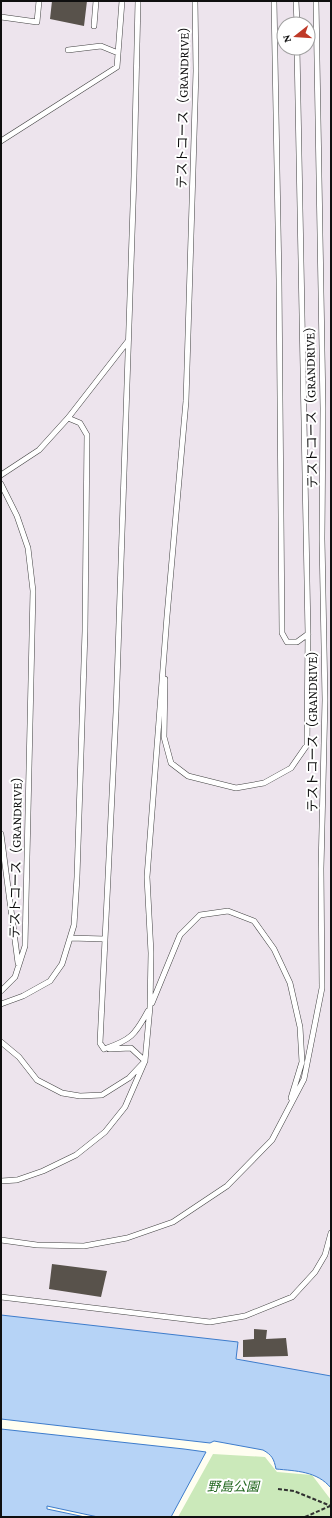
<svg xmlns="http://www.w3.org/2000/svg" width="332" height="1518" viewBox="0 0 332 1518" font-family="'Crimson Pro','Noto Sans JP',serif">
<style>
.industrial{fill:#ede4ed;fill-rule:evenodd}
.green{fill:#cbe9ba}
.water{fill:#b6d3f6;stroke:#3d7ccc}
.building{fill:#58524b}
.lines{fill:none;stroke-linecap:round;stroke-linejoin:round}
.lane-casing{stroke:#424242;stroke-width:6}
.path{stroke:#313131;stroke-width:2;stroke-dasharray:4 2;stroke-linecap:butt}
.lane{stroke:#fff;stroke-width:5}
.labels{text-anchor:middle;dominant-baseline:central;stroke-width:4;stroke-linejoin:round;paint-order:stroke}
.street-label{font-size:13px;fill:#0f0f0f;stroke:#fff}
.park-label{font-size:13px;font-style:italic;fill:#22671f;stroke:#fff}
</style>
<rect width="100%" height="100%" fill="#fffef1"/>
<path class="industrial" d="M1 1H331V1388L237 1358 1 1325ZM284 24H308V48H284Z"/>
<path class="green" d="M213 1454 265 1457 277 1472 312 1475 331 1500V1517H178Z"/>
<path class="water" d="M1 1315 238 1342 236 1359 331 1376V1488C317 1471 296 1471 276 1469 274 1459 272 1455 263 1450L214 1441 210 1443 1 1419Z
M1 1429 184 1449 206 1452 171 1517H98L47 1506V1509L85 1517H1Z"/>
<path class="building" d="M52 1H87L84 26 50 19Z
M52 1264 107 1271 101 1297 49 1289Z
M254 1329 267 1330 266 1339 286 1338 288 1356 243 1357V1340L254 1339Z"/>
<g class="lines">
<defs>
<path id="lane" d="M274 1 279 280 282 633 287 642H297L308 634
M296 1 297 24
M1 17 37 22 39 1
M94 26 96 1
M68 50 101 46 118 53
M1 141 117 67 122 1
M1 475 39 450 68 418 128 341
M1 484 17 516 28 548 33 591 25 946 15 977 1 991
M165 679 164 737 171 763 188 776 236 788 264 783 291 768 307 745 308 634 297 48
M1 834 18 963
M70 938 105 939
M152 1003 180 935 200 915 228 911 254 921 274 949 290 983 300 1027 302 1062 291 1098
M1 1004 23 996 50 981 62 964 74 925 77 877 85 631 87 435 80 423 68 418
M1 1042 19 1057 37 1080 62 1093 80 1096 102 1095 129 1078 145 1061 131 1048 109 1049
M104 1049 100 1043 116 712 134 176 138 1
M104 1049C131 1040 135 1035 148 1011
M1 1181 17 1180 43 1171 76 1155 105 1132 125 1107 145 1061 150 1007 151 953 147 877 167 616 186 401 196 71 195 1
M1 1240 37 1245 84 1246 127 1238 173 1222 227 1186 272 1140 304 1079 322 988 321 869 325 700 322 539 323 408 316 1
M1 1297 210 1322 245 1316 292 1297 315 1272 325 1255 331 1233"/>
</defs>
<use href="#lane" class="lane-casing"/>
<path class="path" d="M278 1489 294 1491 331 1506
M305 1517 330 1506"/>
<use href="#lane" class="lane"/>
</g>
<g class="labels">
<g class="street-label">
<text transform="translate(183 104) rotate(-89)">テストコース（GRANDRIVE）</text>
<text transform="translate(311 404) rotate(-91)">テストコース（GRANDRIVE）</text>
<text transform="translate(312 728) rotate(-90)">テストコース（GRANDRIVE）</text>
<text transform="translate(16 854) rotate(-89)">テストコース（GRANDRIVE）</text>
</g>
<g class="park-label">
<text x="233" y="1486">野島公園</text>
</g>
</g>
<rect width="332" height="1518" fill="none" stroke="#0f0f0f" stroke-width="4"/>
<g transform="translate(296 36) rotate(253)"><circle r="19" fill="#ffffff" stroke="#9f9f9f"/>
<path d="M0-3L7 15L0 10L-7 15Z" fill="#bf3927"/>
<text y="-6" font-size="11" font-weight="bold" text-anchor="middle" fill="#0f0f0f">N</text>
</g>
</svg>
